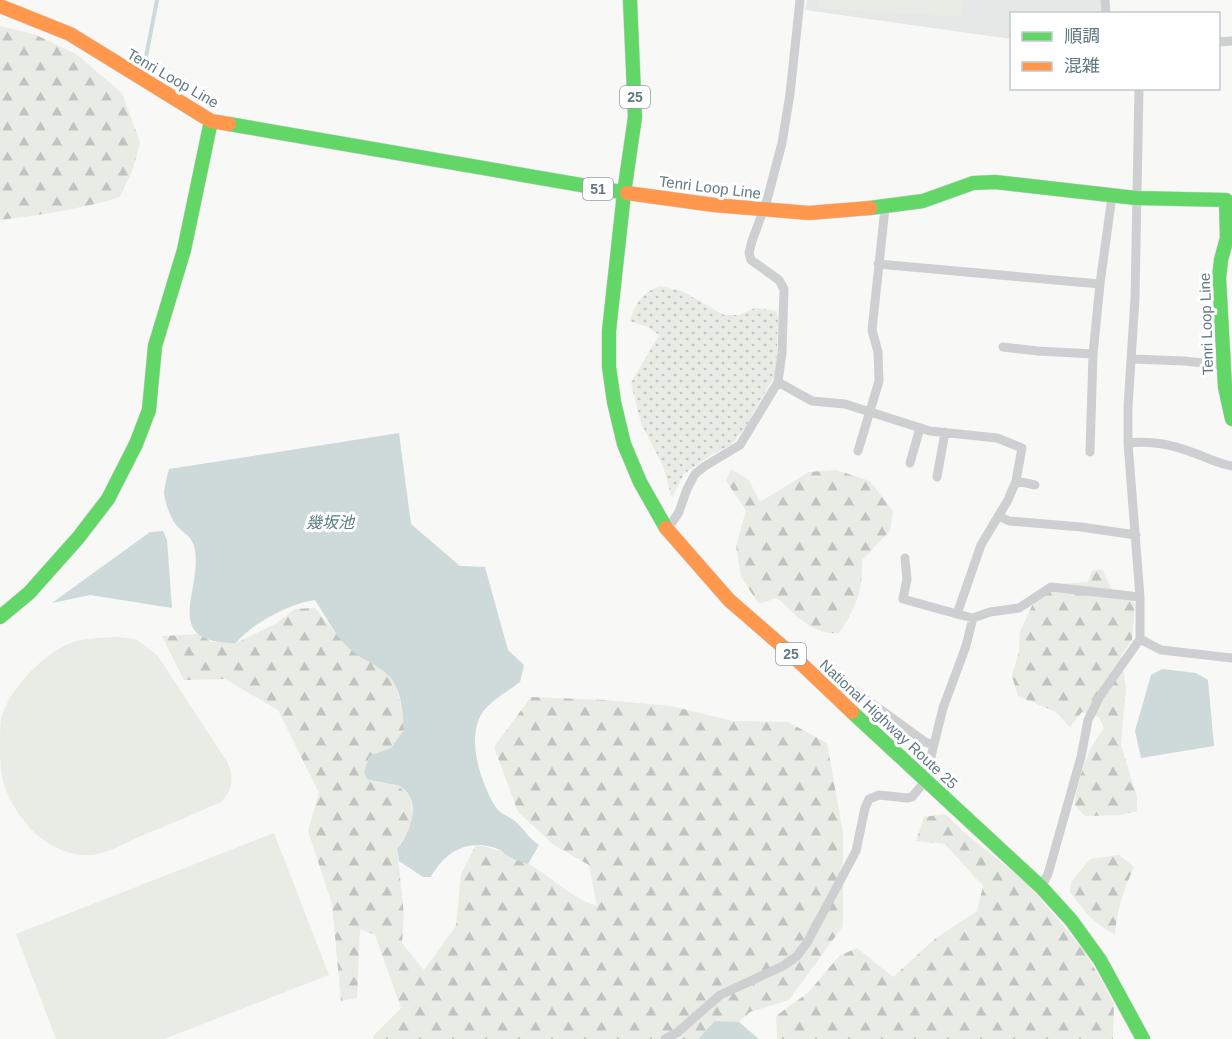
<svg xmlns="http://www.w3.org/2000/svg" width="1232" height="1039" viewBox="0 0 1232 1039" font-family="Arial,'Noto Sans JP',sans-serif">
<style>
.built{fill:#e6e8e8}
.grass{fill:url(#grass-dots)}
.forest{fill:url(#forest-firs)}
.park{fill:#e9ebe5}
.water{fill:#ced9da}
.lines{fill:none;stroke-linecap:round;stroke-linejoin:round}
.stream{stroke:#ced9da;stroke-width:4}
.fast-casing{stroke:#d3d5d5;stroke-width:15}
.slow-casing{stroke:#d3d5d5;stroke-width:15}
.street{stroke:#cecfd0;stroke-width:9}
.fast{stroke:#63d668;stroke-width:14}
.slow{stroke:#ff974d;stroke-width:14}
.labels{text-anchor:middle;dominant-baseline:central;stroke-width:6;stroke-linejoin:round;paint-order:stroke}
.shield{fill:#fff;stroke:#90a2a9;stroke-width:1.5}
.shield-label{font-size:14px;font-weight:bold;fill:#617a84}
.street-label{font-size:15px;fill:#617a84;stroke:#fff}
.water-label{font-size:16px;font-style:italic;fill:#5b7b7e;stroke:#fff}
</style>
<defs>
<pattern id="grass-dots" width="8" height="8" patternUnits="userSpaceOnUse" patternTransform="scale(1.5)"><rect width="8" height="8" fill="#e9ebe5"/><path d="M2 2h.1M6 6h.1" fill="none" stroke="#c0c3bf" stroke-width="1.8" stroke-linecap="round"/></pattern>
<pattern id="forest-firs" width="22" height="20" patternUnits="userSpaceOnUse" patternTransform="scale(1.5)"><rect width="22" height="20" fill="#e9ebe5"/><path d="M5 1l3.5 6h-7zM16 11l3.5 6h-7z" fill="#c0c3bf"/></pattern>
</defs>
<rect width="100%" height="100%" fill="#f8f8f7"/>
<path class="built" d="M807 0H1101L1102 13 1012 14 1011 39 805 10Z"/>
<path class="grass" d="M660 286 682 291 724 315H739L755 308 777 311 778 319 776 373 745 428 731 445 711 455 684 474 672 498 663 466 641 423 631 383 659 335 648 327 630 321C637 302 640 294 660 286Z"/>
<path class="forest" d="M0 26 34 34 76 54 122 93 140 142 133 169 120 197C80 209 41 215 0 220Z
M731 469 749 480 760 502 809 472 836 470 870 481 893 511 890 531 862 560C863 593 856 606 839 633 813 636 795 614 777 598L759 604 741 577 736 546 746 510 726 481Z
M1102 569 1112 590 1127 592 1135 605 1132 640 1121 656 1126 687 1121 745 1137 797V811L1121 815 1085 816 1074 804C1080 775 1086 751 1104 728L1099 717 1082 712 1070 727 1056 712 1018 696 1012 676 1019 651 1020 632 1036 597 1059 584 1088 582 1092 571Z
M315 608 344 643 386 673 395 682 403 715 404 730 391 748 384 751 367 779 398 786 409 795 411 802 413 818 409 830 397 849 404 915 402 943 424 970 456 926 461 874 476 845C495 848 512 855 529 864 553 878 571 898 597 906L589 865 554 845 518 812 494 747 531 697 605 700 671 706 733 721 788 722 827 743 843 833V926L789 1000 750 1012 739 1022 715 1021 698 1039H373L374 1035 401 1008 375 935 360 929 357 998 341 1001 332 904 308 831 319 793 278 710 225 679 184 680 162 636 200 634 211 642 236 643 275 624 295 609Z
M945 814 965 833 1029 885 1085 952 1114 1003 1113 1039H777L776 1016 809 992 839 956 857 948 893 977 936 938 977 911 983 886 945 844 916 841 924 817Z
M1119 855 1134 867C1124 889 1117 909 1115 934 1093 923 1084 911 1070 892L1071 882 1090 859Z"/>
<path class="park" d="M819 0H963L962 17 818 8Z
M116 637 136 639 158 656 227 762C235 778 232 790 221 802 194 814 168 825 141 836 125 843 107 854 90 855 49 857 17 821 4 785 0 772 0 758 0 745 0 736 0 726 1 718 10 689 42 654 71 643 85 638 101 638 116 637Z
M274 833 329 975 164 1039H56L16 934Z"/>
<path class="water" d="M399 433 411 524 460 566 485 567 508 650 524 665 520 682C510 690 495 698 486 708 463 733 481 785 497 809 502 815 511 817 516 822 526 831 527 837 539 845L528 864C522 862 515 860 510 857 506 855 502 851 498 849 469 838 445 851 431 877H423L399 861 397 849C410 833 424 800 399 786 394 784 373 781 367 779L364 773 369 756 391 748 404 730C403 712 401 685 386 673 373 662 355 657 344 643 333 631 324 614 315 600 290 603 251 624 236 643 155 643 208 584 193 543 190 536 181 531 177 526 171 520 164 500 164 492 165 484 167 476 169 469Z
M163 531 167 540 172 608 90 595 52 603 150 532Z
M1162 669 1196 673 1208 680 1214 746 1141 758 1135 731 1151 675Z
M715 1021 739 1022 759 1039H698Z"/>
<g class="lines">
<path class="stream" d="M145 62 157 0"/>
<defs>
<path id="fast" d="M630 0 635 117 624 193 609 331V367L614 402 624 444 640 482 666 528
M229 124 627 193
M870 208 923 201 973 183 995 182 1136 198 1226 200 1227 238 1221 260 1219 278 1225 387 1232 419
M0 617 29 593 78 538 108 499 136 444 149 410 155 346 184 250 211 121
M852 712 1041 887 1071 920 1100 960 1143 1039"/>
<path id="slow" d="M0 6 70 34 211 121 229 124
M627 193 714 205 809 213 870 208
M666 528 729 600 790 653 852 712"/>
</defs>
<use href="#fast" class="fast-casing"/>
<use href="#slow" class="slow-casing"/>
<path class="street" d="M1105 0 1106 14
M1218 42 1232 41
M878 264 1100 284 1112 196
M1003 347 1038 351 1093 354
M1132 359 1184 361 1223 365
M778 382 812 401 845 404 930 431 997 438 1022 448 1016 481 1008 500 981 545 957 614 973 618 990 612 1019 608 1051 587 1140 597
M1128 443C1153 440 1173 445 1197 454 1209 459 1219 464 1232 466
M858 451 879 381 878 352 872 330 885 208
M1090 452 1093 354 1100 284
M910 463 920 428
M937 477 945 432
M1016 481 1035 485
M998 516 1009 521 1081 527 1136 535
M667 530 679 512 687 489 695 474 705 466 740 445 778 382 782 353 784 289 779 280 751 260 749 253 752 241 767 200 782 143 790 94 800 0
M905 558 907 579 903 599 957 614
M1140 639 1161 650 1232 658
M836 697 845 689H852L925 742 934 745
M1041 887 1048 874 1081 757 1088 720 1100 696 1140 639V597L1128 443V407L1135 298 1139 88
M665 1039 678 1032 720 995 783 966 797 956 808 941 856 851 865 808 869 799 879 795 907 798 912 797 925 781 943 708 966 646 973 618"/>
<use href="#fast" class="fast"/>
<use href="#slow" class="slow"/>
</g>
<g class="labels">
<g class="shield">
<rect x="620" y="86" width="30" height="22" rx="4.5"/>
<rect x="583" y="178" width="30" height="22" rx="4.5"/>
<rect x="776" y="643" width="30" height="22" rx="4.5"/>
</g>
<g class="shield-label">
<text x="635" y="97">25</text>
<text x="598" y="189">51</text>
<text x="791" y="654">25</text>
</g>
<g class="street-label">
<text transform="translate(173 78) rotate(30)">Tenri Loop Line</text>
<text transform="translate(710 187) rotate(7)">Tenri Loop Line</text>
<text transform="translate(1206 324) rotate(-92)">Tenri Loop Line</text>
<text transform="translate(889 724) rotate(43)">National Highway Route 25</text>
</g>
<g class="water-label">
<text x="330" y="522">幾坂池</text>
</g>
</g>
<rect x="1010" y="12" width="210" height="78" fill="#ffffff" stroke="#c0cace" stroke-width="1.5"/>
<rect x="1022" y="32" width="30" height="9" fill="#63d668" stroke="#c0cace" stroke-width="1.5"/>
<text x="1064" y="42" font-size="18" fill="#617a84">順調</text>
<rect x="1022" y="62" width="30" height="9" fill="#ff974d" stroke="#c0cace" stroke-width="1.5"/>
<text x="1064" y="72" font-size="18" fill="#617a84">混雑</text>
</svg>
